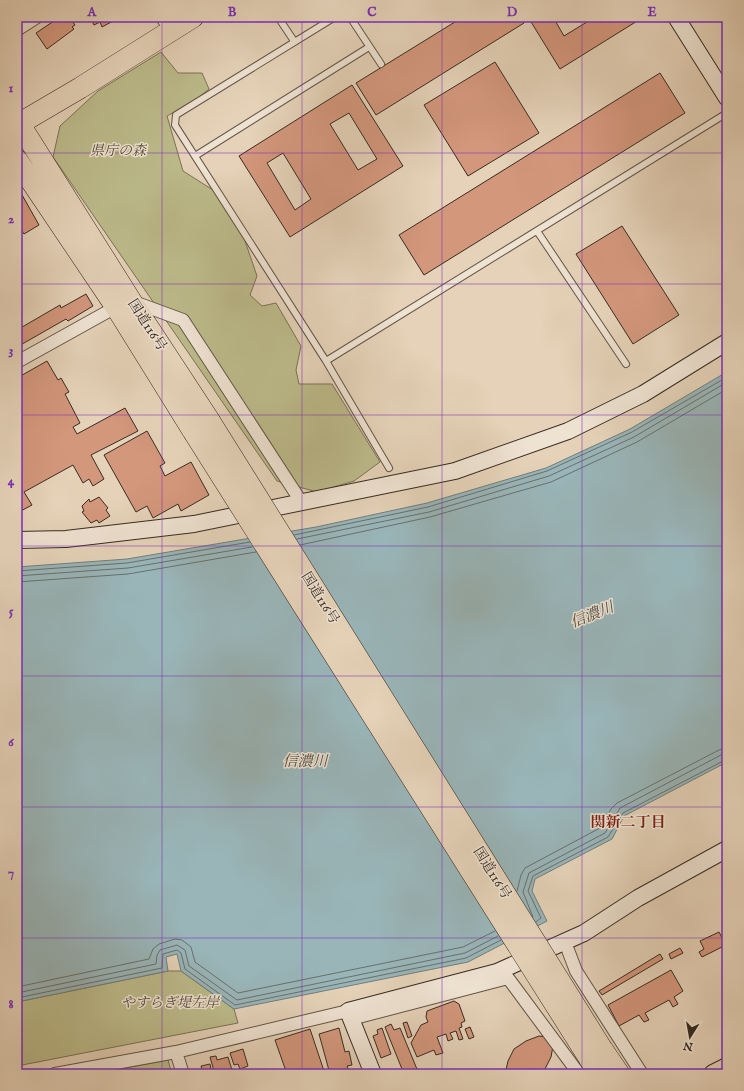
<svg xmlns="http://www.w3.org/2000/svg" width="744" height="1091" viewBox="0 0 744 1091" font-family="'IM FELL English','Noto Serif JP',serif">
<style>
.green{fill:#bcba8a;stroke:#7a7256}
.water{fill:#99b5b8;stroke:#727e7c}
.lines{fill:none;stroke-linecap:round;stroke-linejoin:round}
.shore{stroke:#68706e;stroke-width:1}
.building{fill:#d3977c;stroke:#382b23;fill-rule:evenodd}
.lane-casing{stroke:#635548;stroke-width:8}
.street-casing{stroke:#635548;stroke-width:14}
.secondary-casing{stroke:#382b23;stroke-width:18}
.primary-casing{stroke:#382b23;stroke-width:20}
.highway-casing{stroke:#382b23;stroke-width:22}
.lane{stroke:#eee2d1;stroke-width:6}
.street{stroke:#eee2d1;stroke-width:12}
.secondary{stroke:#eee2d1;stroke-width:16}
.primary{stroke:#e5d2b8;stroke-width:18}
.highway{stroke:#e5d2b8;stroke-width:21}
.highway-bridge-casing{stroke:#382b23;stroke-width:22;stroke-linecap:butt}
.highway-bridge{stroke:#e5d2b8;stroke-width:21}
.grid{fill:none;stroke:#7b2cbf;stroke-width:1;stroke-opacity:0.55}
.labels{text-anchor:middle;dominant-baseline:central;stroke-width:3;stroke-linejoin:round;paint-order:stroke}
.park-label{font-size:14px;font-style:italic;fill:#524838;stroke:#eee2d1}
.street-label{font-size:14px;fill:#382b23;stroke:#eee2d1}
.water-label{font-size:15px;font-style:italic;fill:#504e48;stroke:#eee2d1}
.neighbourhood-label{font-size:15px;font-weight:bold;fill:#7a1f14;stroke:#eee2d1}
.neatline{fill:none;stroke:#7b2cbf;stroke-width:1.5}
.grid-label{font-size:13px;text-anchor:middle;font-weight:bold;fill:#7b2cbf}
</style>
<rect width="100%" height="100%" fill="#e5d2b8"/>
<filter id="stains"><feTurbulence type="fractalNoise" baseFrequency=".005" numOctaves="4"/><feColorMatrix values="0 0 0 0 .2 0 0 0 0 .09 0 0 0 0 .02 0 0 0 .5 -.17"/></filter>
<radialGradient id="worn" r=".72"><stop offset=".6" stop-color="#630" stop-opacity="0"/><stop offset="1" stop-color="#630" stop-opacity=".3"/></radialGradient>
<path class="green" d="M161 52 178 73H202L209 89 193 102 167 116 183 171 213 190 244 238 257 276 250 295 262 306 276 303 301 346 296 370 299 384H332L380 462 354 481 317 492 277 481 53 157 60 126 98 91Z
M168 971H181L234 1009 238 1023 17 1066V1002Z
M168 1060 172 1074H93Z"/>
<path class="water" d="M725 373 727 376V762L624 816 612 839 535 879 532 891 547 921 468 962 234 1009 181 971 177 954 166 957 168 971 17 1002V567L127 559 316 527 427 503 546 468 630 429Z"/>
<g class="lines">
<path class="shore" d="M294 535 428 507 547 471 632 432 727 377
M297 539 429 512 549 476 634 437 727 382
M300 545 430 517 551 482 637 442 727 389
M17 571 127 563 250 542
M17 576 128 568 252 547
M17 582 128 574 256 552
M517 891 521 875 525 868 600 828 611 809 617 803 719 750 727 748
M533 917 523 892 529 873 605 833 620 808 721 755 727 754
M536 922 541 918 528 891 533 876 608 837 623 813 727 759
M17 987 149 959 153 949 159 944 175 939 182 940 191 947 195 962 238 993 463 947 495 931
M17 993 156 964 157 955 160 950 177 945 185 950 189 966 237 1000 465 953 498 936
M17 998 162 968 163 954 177 950 181 953 185 969 235 1005 466 958 501 940"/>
</g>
<path class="building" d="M51 17H69L75 25 72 27 74 29 47 49 36 33 54 21Z
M90 17H113L115 20 102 27 100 22 94 25Z
M463 17H520L524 23 376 115 356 83Z
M528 17H553L564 36 595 17 642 18 560 69Z
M17 50 21 56 17 60Z
M495 62 539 133 468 176 424 105Z
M660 73 685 113 424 275 399 235Z
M352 85 403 166 290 237 239 156ZM349 113 377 159 358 170 330 124ZM283 153 311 199 295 210 267 163Z
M17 186 39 225 24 234 17 224Z
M622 226 679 315 633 344 576 254Z
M86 294 93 306 68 321 66 319 17 347V330L60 305 61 308Z
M47 361 58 380 61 378 69 392 65 394 80 423 73 427 77 434 125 408 138 431 91 455 104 479 93 486 89 479 83 483 73 465 24 492 32 505 17 513V378Z
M147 431 165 463 160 466 165 476 191 462 209 495 181 511 178 504 153 518 147 506 136 512 104 455Z
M99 497 108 508 106 510 110 516 99 523 97 520 91 523 82 512 84 511 82 506 89 499 90 502Z
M719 932 726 945 702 957 699 952 704 949 700 941Z
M680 948 683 953 671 959 669 954Z
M660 954 663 959 602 995 599 991Z
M671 970 683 991 674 997 678 1004 673 1007 669 1000 645 1013 649 1020 644 1022 639 1015 619 1026 608 1005Z
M454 1001 459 1004 465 1021 461 1023 462 1027 459 1028 463 1039 459 1040 456 1031 450 1033 453 1039 448 1041 446 1034 437 1037 443 1053 436 1055 434 1050 417 1057 411 1043 421 1025 428 1022 426 1017 427 1011Z
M407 1022 412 1036 408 1038 403 1023Z
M391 1024 394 1030 400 1028 419 1074H404L385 1027Z
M470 1027 474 1037 469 1039 465 1029Z
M339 1028 345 1052 349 1051 352 1065 347 1066 349 1071 330 1074 319 1034Z
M382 1028 391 1054 381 1058 373 1036 378 1034 377 1030Z
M310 1029 325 1074H318L316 1070 303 1074H287L275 1040Z
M539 1036 546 1037 553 1046 551 1057 543 1073 508 1074 506 1070 508 1061 514 1049 526 1041Z
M243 1049 248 1066 240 1069 238 1064 234 1065 230 1053Z
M216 1056 217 1060 228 1057 232 1070 221 1073 220 1070 214 1071 210 1057Z
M210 1064 212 1074H203L201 1066Z
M496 1070 498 1074H490V1072Z"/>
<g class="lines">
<defs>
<path id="lane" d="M278 17 294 41
M335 17 176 115 175 125 326 361 389 468
M350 17 381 64
M195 156 369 47
M537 231 626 364
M326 361 727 113"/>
<path id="street" d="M162 17 165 22
M17 30 37 17
M134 302 183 320 302 503
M17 362 116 307
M568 950 576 971 642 1074
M351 1019 508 978 579 1074
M176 1052 183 1074
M55 1074 176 1052 348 1011"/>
<path id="secondary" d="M676 17 727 98
M17 540 66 539 194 524 455 471 568 431 643 394 727 342
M373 1074 348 1011 497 972 584 933 638 898 727 849"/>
<path id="primary" d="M713 1074 727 1067"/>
<path id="highway" d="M17 120 131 301 209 420
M17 125 80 88 193 17
M17 160 116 307 193 431
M602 1049 619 1074
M589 1058 599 1074"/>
</defs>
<use href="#lane" class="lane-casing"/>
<use href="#street" class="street-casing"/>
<use href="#secondary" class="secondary-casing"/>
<use href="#primary" class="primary-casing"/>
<use href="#highway" class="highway-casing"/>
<use href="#lane" class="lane"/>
<use href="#street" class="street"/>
<use href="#secondary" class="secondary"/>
<use href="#primary" class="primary"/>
<use href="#highway" class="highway"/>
<defs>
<path id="highway-bridge" d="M209 420 602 1049
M193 431 589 1058"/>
</defs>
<use href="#highway-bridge" class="highway-bridge-casing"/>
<use href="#highway-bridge" class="highway-bridge"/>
</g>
<path class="grid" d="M162 17V1074M302 17V1074M442 17V1074M582 17V1074M17 153H727M17 284H727M17 415H727M17 546H727M17 676H727M17 807H727M17 938H727"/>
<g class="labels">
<g class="park-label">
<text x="118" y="151">県庁の森</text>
<text x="170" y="1003">やすらぎ堤左岸</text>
</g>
<g class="street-label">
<text transform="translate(147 325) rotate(57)">国道116号</text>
<text transform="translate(320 598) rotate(58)">国道116号</text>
<text transform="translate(492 873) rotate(58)">国道116号</text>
</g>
<g class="water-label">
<text transform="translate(592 615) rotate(-22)">信濃川</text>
<text x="305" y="761">信濃川</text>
</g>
<g class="neighbourhood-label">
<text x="628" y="822">関新二丁目</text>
</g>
</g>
<rect width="744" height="1091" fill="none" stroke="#e5d2b8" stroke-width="44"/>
<g transform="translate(690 1037) rotate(191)" stroke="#eee2d1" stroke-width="3" paint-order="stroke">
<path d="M0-3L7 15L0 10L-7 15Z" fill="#382b23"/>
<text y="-6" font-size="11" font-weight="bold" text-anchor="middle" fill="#382b23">N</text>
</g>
<rect x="22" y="22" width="700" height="1047" class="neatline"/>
<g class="grid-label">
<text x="92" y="16">A</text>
<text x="232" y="16">B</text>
<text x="372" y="16">C</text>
<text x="512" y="16">D</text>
<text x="652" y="16">E</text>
<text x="11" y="92">1</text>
<text x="11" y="223">2</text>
<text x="11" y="354">3</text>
<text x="11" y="485">4</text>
<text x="11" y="615">5</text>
<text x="11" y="746">6</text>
<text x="11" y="877">7</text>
<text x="11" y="1008">8</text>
</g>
<rect width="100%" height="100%" filter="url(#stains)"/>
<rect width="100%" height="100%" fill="url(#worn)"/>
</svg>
